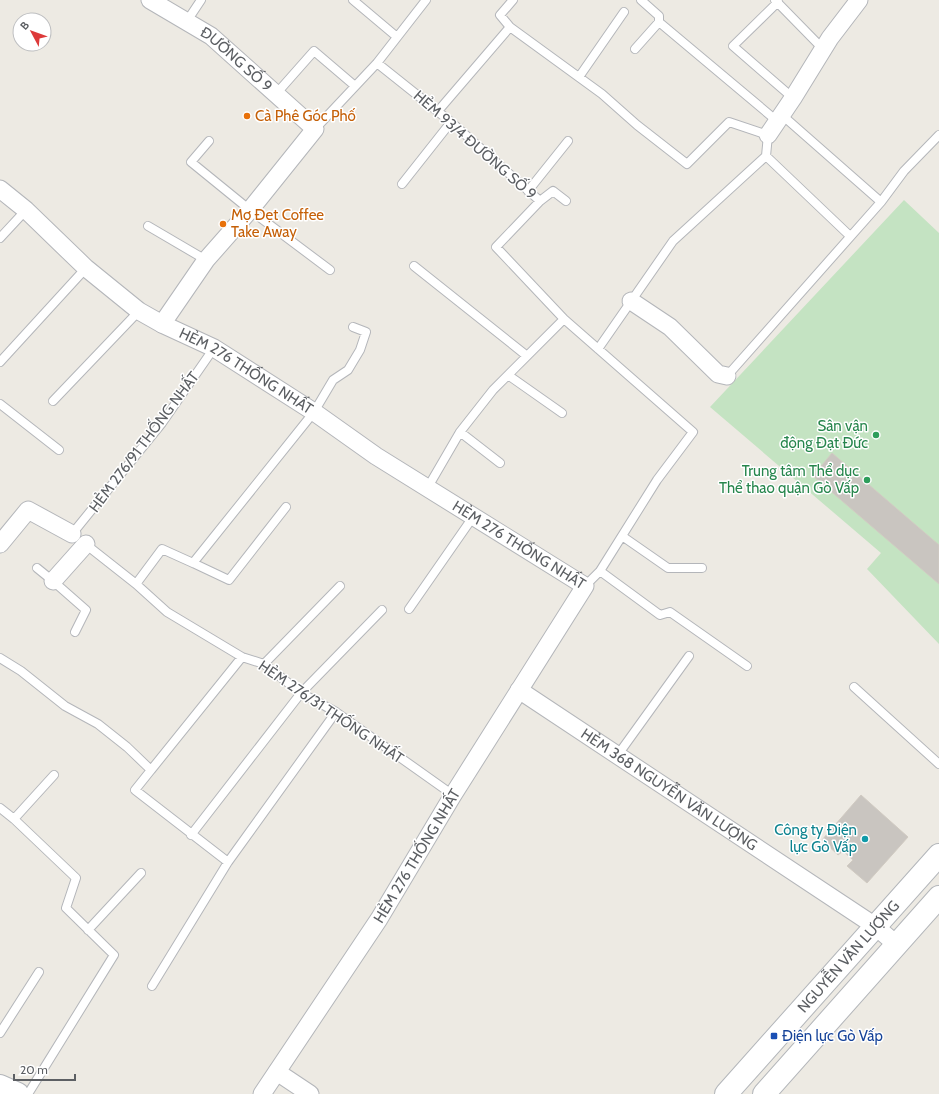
<svg xmlns="http://www.w3.org/2000/svg" width="939" height="1094" viewBox="0 0 939 1094" font-family="Cabin,sans-serif">
<style>
.green{fill:#c4e3c2}
.building{fill:#c9c5c0;stroke:#d1cbc2}
.lines{fill:none;stroke-linecap:round;stroke-linejoin:round}
.lane-casing{stroke:#b4b6ba;stroke-width:10}
.street-casing{stroke:#b4b6ba;stroke-width:19}
.secondary-casing{stroke:#b3b6ba;stroke-width:24}
.lane{stroke:#fff;stroke-width:8}
.street{stroke:#fff;stroke-width:17}
.secondary{stroke:#fff;stroke-width:22}
.food-dot{fill:#e8710a;stroke:#fff;stroke-width:1.5}
.leisure-dot{fill:#2e9e5b;stroke:#fff;stroke-width:1.5}
.culture-dot{fill:#0f9aa8;stroke:#fff;stroke-width:1.5}
.transit-dot{fill:#1a4fb4;stroke:#fff;stroke-width:1.5}
.labels{text-anchor:middle;dominant-baseline:central;stroke-width:3;stroke-linejoin:round;paint-order:stroke}
.street-label{font-size:15px;fill:#5c5f63;stroke:#fff}
.food-label{font-size:15px;fill:#c56008;stroke:#fff;text-anchor:start}
.leisure-label{font-size:15px;fill:#27864d;stroke:#fff;text-anchor:end}
.culture-label{font-size:15px;fill:#0d838f;stroke:#fff;text-anchor:end}
.transit-label{font-size:15px;fill:#164399;stroke:#fff;text-anchor:start}
</style>
<rect width="100%" height="100%" fill="#edeae3"/>
<path class="green" d="M904 200 939 233V644L867 569 881 553 710 407Z"/>
<path class="building" d="M832 453 939 545V584L813 476Z
M861 795 908 837 867 883 847 866 853 860 843 851 838 855 822 840Z"/>
<g class="lines">
<defs>
<path id="lane" d="M353 0 397 37
M641 0 659 16V22L777 121
M775 0 823 49
M778 2 733 46 793 98
M187 21 201 0
M510 27 602 94 637 125 687 164 729 122 768 135 766 156 673 241 598 349
M635 49 659 22
M377 63 451 122 540 201 496 247 564 319 693 432 657 480 600 571
M579 77 624 12
M276 94 314 51 355 86
M438 111 510 27 500 15 513 0
M315 129 377 63 426 0
M209 141 191 162 250 210 330 270
M766 156 850 236
M402 184 451 122
M528 191 568 141
M540 201 553 191 566 201
M881 202 904 171 939 135
M148 226 206 260
M0 238 26 210
M414 266 527 356
M0 362 86 268
M508 375 562 413
M727 376 881 202 782 115
M53 401 139 311
M0 404 59 450
M460 432 500 463
M428 487 460 432 493 390 564 319
M286 507 229 580 193 563 314 412 333 380 348 370 360 350 366 332 353 327
M73 535 72 534 162 423 214 348
M622 536 668 568H702
M84 543 136 584 167 612 242 657 264 664 301 693 336 712 453 795
M37 568 53 581 86 610 75 632
M136 584 162 549 193 563
M585 586 600 571 660 615 670 612 747 666
M409 609 473 517
M0 658 21 671 65 706 98 724 127 747 151 770 135 790 228 862
M264 664 340 586
M854 687 939 764
M617 756 689 656
M151 770 242 657
M0 808 14 819 76 878 66 908 114 955 28 1094
M14 819 54 775
M191 835 301 693 382 610
M88 930 141 873
M152 986 228 862 336 712
M0 1033 39 972"/>
<g id="street">
<path id="s1" d="M150 0 211 36 315 129 250 210 206 260 162 324"/>
<path d="M768 135 793 98 830 38 859 0"/>
<path id="s2" d="M0 189 26 210 86 268 139 311 162 324 214 348 314 412 376 456 585 586 453 795 379 919 262 1094"/>
<path d="M631 301 670 327 718 374 727 376"/>
<path d="M0 544 28 510 72 534"/>
<path d="M53 581 86 544"/>
<path id="s3" d="M519 690 875 926 897 945"/>
<path d="M277 1072 310 1094"/>
</g>
<g id="secondary">
<path d="M0 1086 18 1094"/>
<path id="s4" d="M726 1094 939 855"/>
<path d="M764 1094 939 897"/>
</g>
</defs>
<use href="#lane" class="lane-casing"/>
<use href="#street" class="street-casing"/>
<use href="#secondary" class="secondary-casing"/>
<use href="#lane" class="lane"/>
<use href="#street" class="street"/>
<use href="#secondary" class="secondary"/>
</g>
<g class="food-dot">
<circle cx="247" cy="116" r="4"/>
<circle cx="223" cy="224" r="4"/>
</g>
<g class="leisure-dot">
<circle cx="876" cy="435" r="4"/>
<circle cx="867" cy="480" r="4"/>
</g>
<circle class="culture-dot" cx="865" cy="839" r="4"/>
<rect class="transit-dot" x="770" y="1032" width="8" height="8" rx="2"/>
<g class="labels">
<g class="street-label">
<text stroke="none"><textPath href="#s1" startOffset="105">ĐƯỜNG SỐ 9</textPath></text>
<text transform="translate(475 145) rotate(41)">HẺM 93/4 ĐƯỜNG SỐ 9</text>
<text stroke="none"><textPath href="#s2" startOffset="308">HẺM 276 THỐNG NHẤT</textPath></text>
<text transform="translate(144 442) rotate(-53)">HẺM 276/91 THỐNG NHẤT</text>
<text stroke="none"><textPath href="#s2" startOffset="632">HẺM 276 THỐNG NHẤT</textPath></text>
<text transform="translate(331 712) rotate(34)">HẺM 276/31 THỐNG NHẤT</text>
<text stroke="none"><textPath href="#s3" startOffset="180">HẺM 368 NGUYỄN VĂN LƯỢNG</textPath></text>
<text transform="translate(417 856) rotate(-59)">HẺM 276 THỐNG NHẤT</text>
<text stroke="none"><textPath href="#s4" startOffset="184">NGUYỄN VĂN LƯỢNG</textPath></text>
</g>
<g class="food-label">
<text x="255" y="116">Cà Phê Góc Phố</text>
<text x="231" y="215">Mợ Đẹt Coffee<tspan x="231" dy="17">Take Away</tspan></text>
</g>
<g class="leisure-label">
<text x="868" y="426">Sân vận<tspan x="868" dy="17">động Đạt Đức</tspan></text>
<text x="859" y="471">Trung tâm Thể dục<tspan x="859" dy="17">Thể thao quận Gò Vấp</tspan></text>
</g>
<g class="culture-label">
<text x="857" y="830">Công ty Điện<tspan x="857" dy="17">lực Gò Vấp</tspan></text>
</g>
<g class="transit-label">
<text x="782" y="1036">Điện lực Gò Vấp</text>
</g>
</g>
<g transform="translate(32 32) rotate(311)"><circle r="19" fill="#ffffff" stroke="#bebfc1"/>
<path d="M0-3L7 15L0 10L-7 15Z" fill="#dd3a3a"/>
<text y="-6" font-size="11" font-weight="bold" text-anchor="middle" fill="#5c5f63">B</text>
</g>
<path d="M14 1074v6h61v-6" fill="none" stroke="#5c5f63" stroke-width="2"/>
<text x="20" y="1074" font-size="12" fill="#5c5f63" stroke="#ffffff" stroke-width="3" paint-order="stroke">20 m</text>
</svg>
